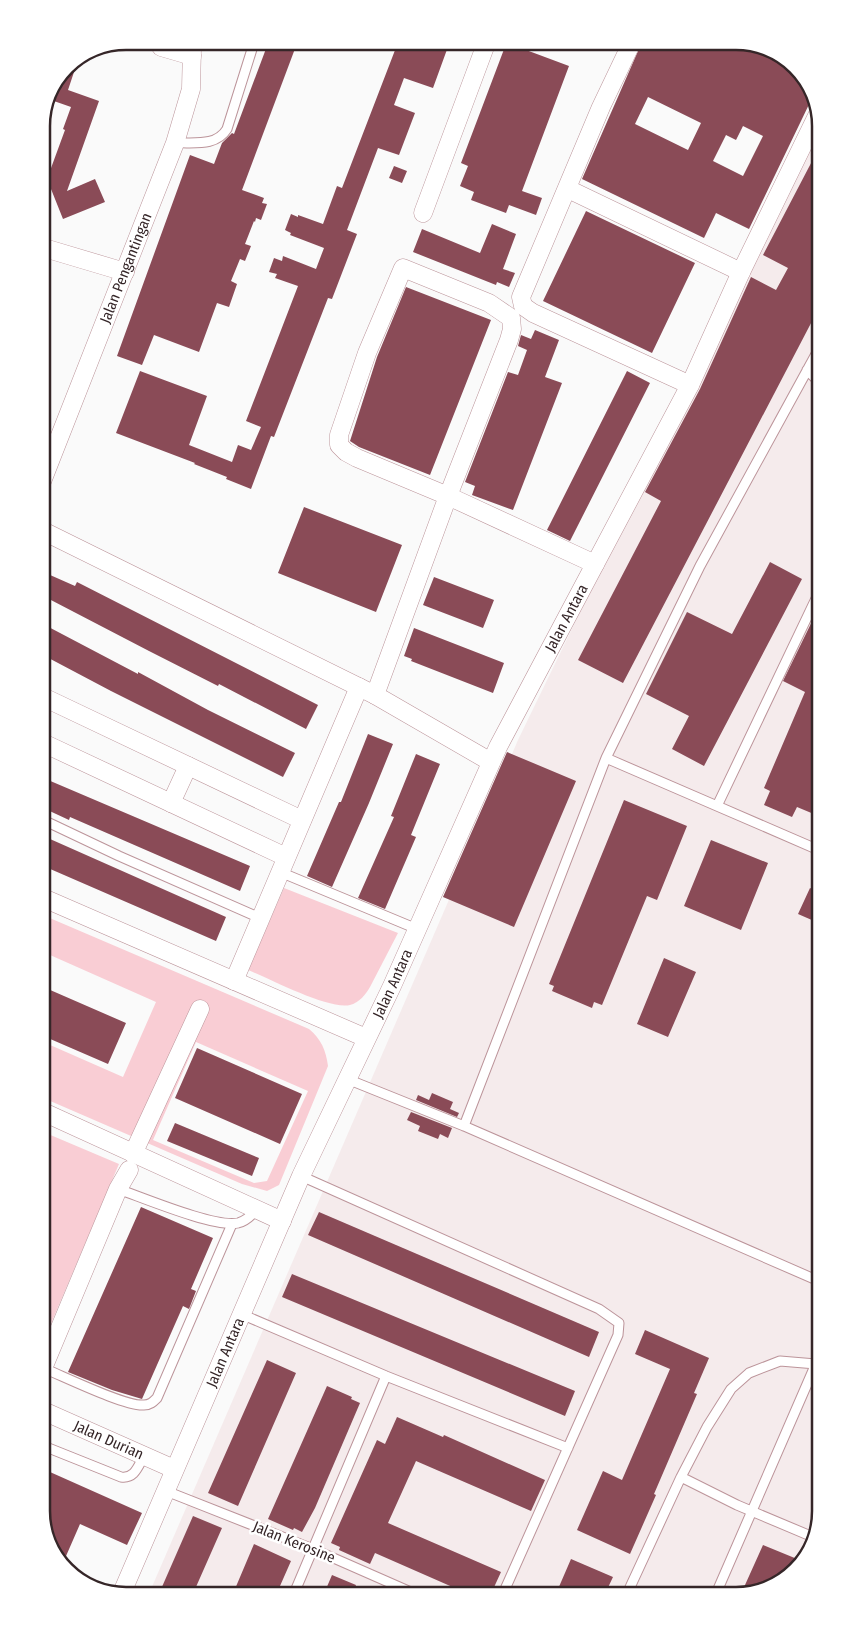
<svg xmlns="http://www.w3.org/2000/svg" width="862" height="1637" viewBox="0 0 862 1637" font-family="'Fira Sans Condensed',sans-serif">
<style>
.built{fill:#f5ebec}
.green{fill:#f9cdd4;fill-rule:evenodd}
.building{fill:#8a4b57;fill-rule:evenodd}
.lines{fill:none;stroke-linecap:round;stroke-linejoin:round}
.lane-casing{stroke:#bc949a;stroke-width:11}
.street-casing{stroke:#bc949a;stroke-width:19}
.lane{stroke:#fff;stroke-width:9}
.street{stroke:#fff;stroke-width:18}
.labels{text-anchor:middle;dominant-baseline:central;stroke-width:5;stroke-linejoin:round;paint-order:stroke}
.street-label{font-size:15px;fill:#352628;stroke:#fff}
.rim{fill:none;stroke:#352628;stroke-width:2.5}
</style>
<rect width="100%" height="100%" fill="#fafafa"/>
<path class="built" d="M819 120 821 126V1511L806 1558 769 1589 736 1596H148L518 740Z"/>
<path class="green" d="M284 888 398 933 370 987C366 994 359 1003 350 1005 329 1010 270 979 248 970Z
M45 916 309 1029C321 1039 326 1050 328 1066L279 1185 267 1191 242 1184 41 1097V1041L123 1077 156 1002 41 951V917ZM196 1042 308 1091 267 1181 254 1183 153 1140Z
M41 1131 119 1164 41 1347Z"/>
<path class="building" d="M742 41 783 56 814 94 749 229 716 213 704 238 582 179 642 42ZM648 97 701 123 688 150 635 124ZM743 126 763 136 743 176 713 161 726 135 736 140Z
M449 44 433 88 404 78 394 105 415 113 399 155 378 148 347 230 357 234 332 299 328 298 274 437 271 436 251 489 226 479 227 477 194 464 195 463 116 433 140 371 207 396 189 445 232 462 238 445 251 450 261 427 246 421 298 286 275 278 277 274 269 272 274 258 282 261 283 256 316 269 324 248 290 235 291 233 285 230 291 214 298 217V215L323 224 337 186 342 188 397 45Z
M506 44H510L569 66 522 191 542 198 536 215 509 205 506 213 471 200 474 192 460 186 468 166 461 163Z
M267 46H296L242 190 264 198 262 203 267 204 261 220 256 218 255 222 254 221 245 244 251 246 245 261 240 259 231 281 237 284 229 307 217 303 199 352 154 335 142 365 117 356 190 155 214 164 222 143 232 133 234 134Z
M73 61 77 63 68 90 99 101 67 191 95 179 105 202 63 219 47 179 65 130 63 129 71 107 51 100 66 66Z
M821 144V304L623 683 578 660 661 501 645 492 700 389 751 277 776 290 788 268 763 255Z
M394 166 407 171 402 183 389 178Z
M586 211 695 263 652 353 543 301Z
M492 224 516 234 503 269 515 273 509 287 497 282 496 285 413 252 422 229 480 253Z
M406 287 491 320 430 475 359 447 350 441 377 357Z
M535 330 559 340 545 377 562 383 513 510 472 495 475 486 465 482 508 372 518 375 527 350 518 346 521 335 531 339Z
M627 371 650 383 570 541 547 530Z
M304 507 402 545 376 612 278 573Z
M770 562 802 579 704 766 672 749 689 716 646 694 687 612 732 634Z
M41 571 75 586 77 582 318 705 306 729 219 684 218 686 149 651 49 599 41 617Z
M434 577 494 600 483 628 423 605Z
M821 603V817L797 807 792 817 764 805 770 791 764 788 805 692 783 681Z
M41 623 138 674V672L208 710 295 753 283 777 111 691 41 654Z
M414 628 504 663 493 693 411 661 412 659 404 656Z
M368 734 393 744 369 803 332 887 307 876 339 802H341Z
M507 752 576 781 514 927 443 897Z
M416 754 440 764 411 835 416 837 385 909 358 898 394 817 391 816Z
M41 777 250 866 240 891 70 817 69 820 41 807Z
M624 800 687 826 657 900 647 896 602 1005 594 1002 592 1008 552 991 554 986 549 984Z
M41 835 226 917 216 941 41 865Z
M711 840 768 863 741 930 684 906Z
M810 888 821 893V924L798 914Z
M664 958 696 972 668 1037 637 1024Z
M41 986 126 1023 108 1064 41 1035Z
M197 1048 302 1094 280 1144 175 1098Z
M432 1093 453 1102 450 1109 459 1113 457 1117 416 1100 418 1095 429 1100Z
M411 1112 452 1128 448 1138 440 1134 438 1139 418 1131 420 1126 407 1120Z
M175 1123 259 1158 252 1176 167 1141Z
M141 1207 213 1238 191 1289 196 1291 189 1309 183 1306 142 1399 112 1390 68 1372Z
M319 1212 599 1332 589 1357 308 1235Z
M292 1274 575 1391 565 1416 282 1297Z
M645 1330 709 1358 694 1393 697 1394 654 1494 656 1495 630 1554 577 1530 603 1471 622 1480 670 1369 635 1354Z
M267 1360 296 1373 238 1506 208 1493Z
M327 1386 352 1397 351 1399 360 1403 315 1508 302 1532 294 1528 293 1530 268 1519Z
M397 1417 443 1437 444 1435 545 1480 531 1511 416 1461 388 1523 501 1572 490 1596H473L375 1553 370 1564 339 1550 340 1547 331 1543 377 1440 385 1444Z
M41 1468 142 1513 127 1545 80 1524 63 1563 48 1544 41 1511Z
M193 1516 222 1528 192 1596H158Z
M254 1544 291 1561 280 1586 289 1590 287 1596H232Z
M763 1545 802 1561 769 1589 759 1591 745 1585Z
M571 1559 613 1577 604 1596H555Z
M332 1575 356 1585 352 1596H323Z"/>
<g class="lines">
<defs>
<path id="lane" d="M175 143C193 142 216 147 227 129L253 46
M807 370 821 384
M606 758 717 806 821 588
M717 806 821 851
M41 819 119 856 260 918
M280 872 417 929
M347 1079 464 1126 821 1282
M464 1126 606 758 700 566 821 345
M301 1176 599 1309 619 1323 618 1335 502 1596
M118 1189C144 1198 215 1228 238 1223 246 1221 251 1216 256 1210
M241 1314 386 1376 568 1448
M43 1368C63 1376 126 1407 144 1405 150 1405 153 1402 157 1398L232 1224
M41 1445 121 1477C135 1479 138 1466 144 1456
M681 1477 737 1505 813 1537
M166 1491 313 1549 420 1596
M293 1596 386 1376
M626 1596 681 1477 707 1427 731 1389 749 1373 780 1361 816 1364
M715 1596 821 1352"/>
<g id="street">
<path d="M632 42 601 107 521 297 523 306 533 313 690 385"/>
<path d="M161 47 192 56"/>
<path d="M568 189 741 272"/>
<path d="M423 213 486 44"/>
<path d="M41 247 125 272"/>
<path d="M403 268 489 303 511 318 512 329 509 340 448 496 357 458 346 452 339 445V435L367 353Z"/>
<path id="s1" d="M41 484 175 143 191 89 192 47"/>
<path d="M41 530 375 695"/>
<path d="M41 696 302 820"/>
<path d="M41 742 286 857"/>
<path d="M491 762 375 695 448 496 595 564"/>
<path d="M171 803 188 766"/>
<path d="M41 897 366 1038"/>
<path d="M234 981 359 687"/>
<path d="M41 1111 282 1221"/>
<path d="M133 1154 200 1009"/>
<path d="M41 1373 118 1189 129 1170"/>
<path id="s2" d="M41 1410 174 1469"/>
<path id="s3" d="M121 1595 301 1176 392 986 498 747 690 385 741 272 818 114"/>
</g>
</defs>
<use href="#lane" class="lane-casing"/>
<use href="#street" class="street-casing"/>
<use href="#lane" class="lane"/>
<use href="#street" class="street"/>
</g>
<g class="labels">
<g class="street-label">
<text stroke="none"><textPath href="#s1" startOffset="232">Jalan Pengantingan</textPath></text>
<text stroke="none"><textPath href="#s3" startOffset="1074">Jalan Antara</textPath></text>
<text stroke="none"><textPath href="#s3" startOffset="669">Jalan Antara</textPath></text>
<text stroke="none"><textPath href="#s3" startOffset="264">Jalan Antara</textPath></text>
<text stroke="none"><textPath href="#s2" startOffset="74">Jalan Durian</textPath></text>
<text transform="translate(294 1542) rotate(22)">Jalan Kerosine</text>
</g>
</g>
<path d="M0 0H862V1637H0ZM126 50H736A76 76 0 0 1 812 126V1511A76 76 0 0 1 736 1587H126A76 76 0 0 1 50 1511V126A76 76 0 0 1 126 50Z" fill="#fff" fill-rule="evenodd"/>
<path class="rim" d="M126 50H736A76 76 0 0 1 812 126V1511A76 76 0 0 1 736 1587H126A76 76 0 0 1 50 1511V126A76 76 0 0 1 126 50Z"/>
</svg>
